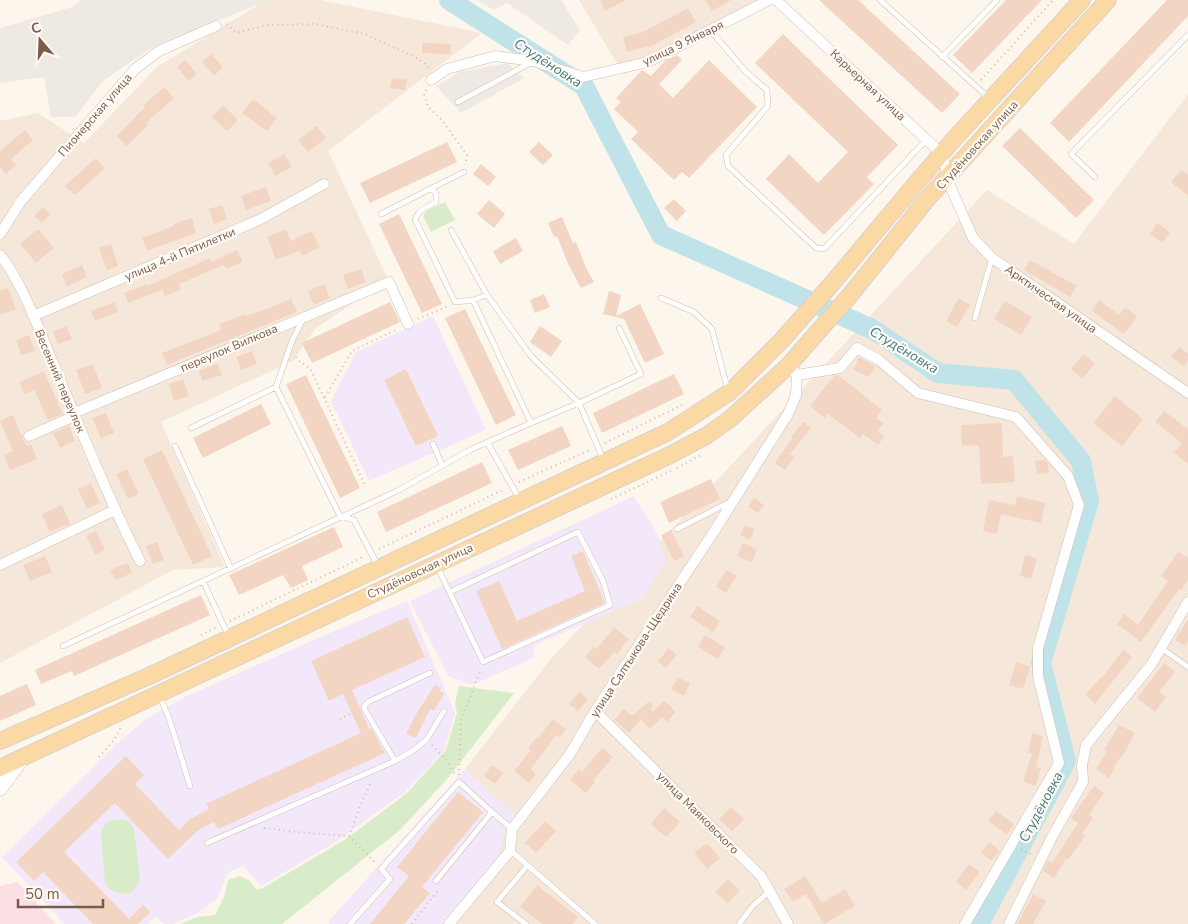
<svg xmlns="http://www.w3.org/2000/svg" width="1188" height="924" viewBox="0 0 1188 924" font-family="'Nunito Sans',sans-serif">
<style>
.residential{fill:#f5e8da}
.industrial{fill:#efe9e4}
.education{fill:#f3e8fa}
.medical{fill:#fbdfe3}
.green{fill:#d8ecc9}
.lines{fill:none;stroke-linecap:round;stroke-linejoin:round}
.river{stroke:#bfe3e8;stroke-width:20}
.building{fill:#f3d5c3}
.lane-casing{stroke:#d1beb0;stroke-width:6}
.street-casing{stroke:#d1beb0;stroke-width:11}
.secondary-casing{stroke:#d6c0b0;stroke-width:16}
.primary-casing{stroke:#dad1cd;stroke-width:18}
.path{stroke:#d9b8a5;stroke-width:2;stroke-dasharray:1 4;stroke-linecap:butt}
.lane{stroke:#fff;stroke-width:5}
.street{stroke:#fff;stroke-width:10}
.secondary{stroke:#fff;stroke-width:15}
.primary{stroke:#fbd9a5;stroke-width:16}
.labels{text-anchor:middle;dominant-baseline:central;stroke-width:4.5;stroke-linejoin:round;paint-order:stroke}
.street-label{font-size:12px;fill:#7a5c4d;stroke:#fffaf3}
.water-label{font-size:14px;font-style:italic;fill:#437c86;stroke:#fffaf3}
</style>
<rect width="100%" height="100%" fill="#fdf6ec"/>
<path class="residential" d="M266 0H320L482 33 328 151 388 279 315 329 293 361 161 422 225 567 173 570 0 663V121L38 113 84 143 157 67Z
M579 0H757L624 75Z
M1188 94V924H442L497 858 504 836 515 815 465 769 550 660 987 190 1074 244Z"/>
<path class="industrial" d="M82 0H269L153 47 103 81 75 117H51L44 77 0 83V28L72 7Z
M477 0H561L580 30 568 45 507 3 494 10Z
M508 63 524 78 461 113 436 86 459 72Z"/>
<path class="education" d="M433 316 486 430 369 481 331 401 356 352Z
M634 496 657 533 666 560 642 599 535 645 533 658 472 685 448 676 410 601Z
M407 601 455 713 444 751 404 793 337 841 261 886 243 866 227 873 218 898 198 913 173 924H164L155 916 148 924H65L2 857 121 740 146 719 187 696 318 638Z
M465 769 515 815 504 836 498 858 442 924H330L328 922Z"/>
<path class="medical" d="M17 882 56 924H0V886Z"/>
<path class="green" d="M445 202 455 220 431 232 423 216 426 211Z
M459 686 514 693 448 778 400 830 282 924H180L197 917 215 915 224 897 228 880 240 876 250 881 257 890 263 888 346 839 407 793 446 750 457 713 455 703Z
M122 819 127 820 134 828 140 879C135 898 115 898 105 883L101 833C103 822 111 820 122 819Z"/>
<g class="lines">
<path class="river" d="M449 0 584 86 661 235 872 329 938 373 1014 380 1081 461 1089 501 1041 663 1066 761 979 924"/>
</g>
<path class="building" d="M600 0H626L605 11Z
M705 0H731L712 11Z
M819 0H858L960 94 942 113Z
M1006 0H1042L972 73 953 55Z
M1167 0H1188V16L1069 142 1050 123Z
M688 8 696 22 654 45 627 52 623 37 643 32Z
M783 34 898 145 867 177 874 184 824 235 766 179 789 154 818 183 848 152 755 63Z
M422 43 451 44V54L422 53Z
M211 54 223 67 214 76 202 62Z
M677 55 682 60 659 84 673 98 709 60 757 107 689 178 682 172 674 180 631 139 638 132 614 109 621 102 616 98 642 70 651 76 666 60Z
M185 60 197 74 189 81 177 67Z
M392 78 407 80 405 90 390 88Z
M164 87 174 98 146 123 148 125 127 146 117 136 145 107 144 105Z
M253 99 277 118 267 131 242 113Z
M223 105 238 120 227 131 212 117Z
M317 126 326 138 308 152 298 140Z
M1020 128 1094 200 1076 218 1002 146Z
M25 130 33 140 11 159 16 165 6 174 0 167V151Z
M447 142 457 162 370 203 360 183Z
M539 142 553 155 543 165 529 152Z
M284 154 292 167 275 176 268 163Z
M96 158 105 168 75 195 65 186Z
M481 164 496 177 488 186 473 174Z
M1181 170 1188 175V196L1171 182Z
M266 187 271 201 246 210 241 196Z
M674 199 686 211 677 221 664 208Z
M489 200 505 214 494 228 477 214Z
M222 205 227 219 214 224 209 209Z
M43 207 50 214 42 223 34 216Z
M399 214 442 304 422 313 379 224Z
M562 217 573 243 576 242 587 270 594 282 581 288 568 264 557 236 554 237 548 223Z
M192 218 196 233 147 251 142 238 174 226 173 224Z
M1157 223 1170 232 1162 243 1150 234Z
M38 229 54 248 36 263 20 244Z
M286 229 291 241 311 231 320 247 302 256 299 251 276 260 267 237Z
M516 238 523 251 500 264 493 251Z
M111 244 118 266 107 270 99 248Z
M237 250 243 262 226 269 224 265 179 284 181 290 165 296 162 290 128 303 124 293 147 284V286L210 258 211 262Z
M1030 260 1077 286 1070 297 1024 270Z
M82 265 87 277 67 286 62 274Z
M361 269 366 282 348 289 343 275Z
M324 284 330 298 314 305 308 291Z
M8 288 16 309 0 315V291Z
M609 291 621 295 616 316 640 304 664 354 645 363 624 319 603 314Z
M544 294 550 307 535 313 530 300Z
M959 298 970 305 957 327 946 321Z
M291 299 297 312 167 365 162 353 221 330 219 324 246 314V316L272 307Z
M1099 300 1119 315 1125 307 1137 317 1124 334 1092 311Z
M1005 301 1032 317 1021 335 994 319Z
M114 302 118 312 95 321 91 311Z
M390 302 400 322 312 363 302 343Z
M465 309 516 415 496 425 445 318Z
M66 326 72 339 58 344 53 332Z
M540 326 562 341 551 357 530 342Z
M29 335 35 351 21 355 16 340Z
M1179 347 1188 354V360L1184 366 1171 357Z
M252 351 257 364 241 370 236 357Z
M1084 354 1095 364 1082 379 1071 369Z
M859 357 875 366 869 377 853 370Z
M93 364 102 388 85 394 76 370Z
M218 364 222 375 202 381 199 370Z
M406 369 438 436 416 446 384 380Z
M44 371 63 414 48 420 34 390 25 394 19 382Z
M674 374 684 394 602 433 593 413Z
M306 375 360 488 340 498 286 384Z
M838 375 882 410 876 418 884 423 877 431 884 437 878 445 863 434 860 438 828 414 825 418 810 406 834 376Z
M183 379 189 396 174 401 169 384Z
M1115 396 1143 419 1122 446 1093 423Z
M261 404 271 424 203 458 193 438Z
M1164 411 1188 429V464L1174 453 1182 443 1155 422Z
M106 413 114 433 101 438 92 418Z
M13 415 23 439 27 446 31 444 37 459 10 470 4 455 13 451 0 421Z
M803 422 811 428 790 454 794 457 785 470 775 463 792 438 791 437Z
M1002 423 1003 457 1013 456 1015 482 981 484 979 445 962 446 961 425Z
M69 426 75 441 60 448 53 433Z
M562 426 571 446 518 470 508 450Z
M162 450 212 556 193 565 143 459Z
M1045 460 1048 463 1049 473 1037 474 1035 461Z
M482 462 492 483 386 532 377 512Z
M127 469 139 494 128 499 116 474Z
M711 479 720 499 669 523 660 502Z
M91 483 100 503 87 509 78 489Z
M1017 496 1045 503 1041 523 1001 514 997 534 983 531 989 500 1015 505Z
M754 498 764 505 758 513 748 507Z
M62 505 70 524 50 532 42 514Z
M745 525 755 529 750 540 740 535Z
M334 527 343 547 302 566 308 580 291 588 283 575 239 595 229 575Z
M671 530 684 556 674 561 661 535Z
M96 531 105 550 95 554 87 538V535Z
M157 542 164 560 153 564 146 546Z
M743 543 757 550 752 562 737 556Z
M583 551 605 603 502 649 476 591 499 581 517 621 585 591 571 556Z
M1178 552 1188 558V581L1181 590 1179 589 1141 642 1117 624 1124 614 1138 625 1168 581 1161 576Z
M1025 555 1037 558 1031 579 1020 576Z
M45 556 52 572 30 581 23 565Z
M128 563 132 573 115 580 110 570Z
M726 571H729L737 576 726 593 716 587Z
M201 595 210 615 74 676 72 671 41 684 35 670Z
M697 606 720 621 713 632 690 617Z
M407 617 425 657 352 690 369 729 371 728 385 753 218 829 214 822 197 831 168 859 115 803 64 852 129 919 143 905 150 912 138 924H93L43 872 34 881 16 862 126 756 144 775 135 784 179 830 190 819 209 809 206 804 361 733 343 694 329 701 311 661Z
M1188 619V641L1185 646 1175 640Z
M614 627 629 639 617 654 614 652 599 669 585 657 594 647 597 649Z
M705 635 725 647 718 659 698 647Z
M669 648 677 655 666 668 658 661Z
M1123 650 1132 657 1095 704 1085 695 1101 677 1102 678Z
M1016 662 1030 667 1023 689 1009 685Z
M1164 663 1175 672 1159 692 1166 697 1155 712 1137 698Z
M678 677 690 684 684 696 671 689Z
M27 684 36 705 0 721V696Z
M435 685 441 688 440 691 444 694 434 711 430 709 416 738 406 734 415 716Z
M579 692 588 699 578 711 569 704Z
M664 700 676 712 667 722 662 717 650 729 641 719 629 733 614 720 624 709 632 716 648 702 653 705 650 709 653 712Z
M553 719 566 729 560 737 556 735 531 769 536 774 529 783 514 771 531 750 528 748 537 737 538 738Z
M1119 725 1135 733 1125 752 1114 766 1115 767 1109 778 1096 769 1107 752 1104 750Z
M1032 733 1043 736 1036 767 1041 768 1036 786 1023 782 1032 753H1028Z
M602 748 613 757 593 781 595 782 586 793 570 780 579 769 582 772Z
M492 765 503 773 495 784 484 776Z
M1094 786 1104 793 1089 815 1093 818 1082 834 1085 836 1068 860 1066 859 1054 878 1043 871 1048 860 1052 863 1078 823 1071 818Z
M458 792 483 812 422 887 430 893 404 924H370L409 876 397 867Z
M731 807 744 819 732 831 719 819Z
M664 808 680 822 666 837 651 824Z
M996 811 1014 824 1007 835 988 821Z
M545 821 556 831 536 853 525 843Z
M990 842 1000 851 991 861 981 852Z
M707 843 720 858 707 869 694 853Z
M969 864 980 872 966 890 956 882Z
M805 876 822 903 845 889 855 906 824 924 806 894 793 902 784 889Z
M728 879 740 890 728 903 715 892Z
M537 885 578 917 573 924H542L520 907Z
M1033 894 1046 901 1033 924H1017Z"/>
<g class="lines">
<defs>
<path id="lane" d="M880 0 989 98
M710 30 746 72 767 90 768 106 726 155 728 166 816 248 824 249 926 140
M942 57 997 0
M458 102 530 63
M1095 177 1071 154 1188 35
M432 188 464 172
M451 230 487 295 531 356 579 403 604 461
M661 298 694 312 712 329 725 380 729 390
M473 300 487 295
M975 318 992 258
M303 319 292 341 276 387 340 516 354 520 378 566
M531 423 579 403 641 374 619 328
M191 428 276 387
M487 442 520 500
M433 444 442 465
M175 446 231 569
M677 529 730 502
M437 566 483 662 610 605 603 581 578 532 450 592
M203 581 229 637
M63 646 397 491 472 449 531 423 473 300 455 302 415 219 420 211 436 202V194L432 188 381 214
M1161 648 1188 667
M160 697 169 718 190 786
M395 761 414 750 427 739 444 711
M207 843 395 761 364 708 365 705 370 701 430 673
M511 851 595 924
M436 881 492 812 512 829
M350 924 390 879 381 869 459 782 492 812
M526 924 497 902 527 866
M739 924 752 907 769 891"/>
<path id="street" d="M776 0 942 154 951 188 973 238 992 258 1188 393
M431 80 447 69 495 56 533 61 583 77 648 62 769 0
M0 234 21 201 135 69 159 51 216 26
M0 255C23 283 39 331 54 365 81 431 108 497 140 561
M33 316 259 220 324 184
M797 375 840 368 857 348 879 360 918 393 1016 417 1068 476 1079 505 1038 648V676L1059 763 965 924
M29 436 68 419 74 413 389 282 408 324
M0 565 115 510
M595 711 761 876 788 924
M449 924 510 851 512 829 570 754 595 711 715 530 788 414 796 395 797 375 794 372
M1009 924 1052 837 1083 782 1082 765 1086 745 1151 665 1188 602"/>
<path id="secondary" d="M0 788 22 758"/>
<path id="primary" d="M0 741 149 676 668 432 730 392 782 340 835 280 913 187 954 139 1082 0
M0 768 668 456 706 436 730 419 788 366 851 294 928 198 1108 0"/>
</defs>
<use href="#lane" class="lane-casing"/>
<use href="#street" class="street-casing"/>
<use href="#secondary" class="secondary-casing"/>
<use href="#primary" class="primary-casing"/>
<path class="path" d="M227 24 236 33 266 25 315 24 365 34 419 59 430 69
M981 80 1053 0
M426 90 424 94 428 107 442 120 467 155 465 165
M418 319 448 306
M296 357 299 361 310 368 366 487
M325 397 352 351 398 329
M605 443 682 405
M677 468 701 455
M519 482 589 450
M611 499 673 470
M379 549 505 489
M230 621 363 557
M201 635 217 627
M340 719 352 713
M432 745 448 762 455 775
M99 757 114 740 121 727
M459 775 461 720 481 669
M264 828 296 832 349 836 363 799 372 781
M349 836 376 863
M1021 849 1033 855
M412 924 439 889"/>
<use href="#lane" class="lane"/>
<use href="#street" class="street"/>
<use href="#secondary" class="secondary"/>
<use href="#primary" class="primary"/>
</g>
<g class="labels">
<g class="street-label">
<text transform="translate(683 43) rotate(-26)">улица 9 Января</text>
<text transform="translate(868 85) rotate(43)">Карьерная улица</text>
<text transform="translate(95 115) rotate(-49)">Пионерская улица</text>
<text transform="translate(977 145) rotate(-48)">Студёновская улица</text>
<text transform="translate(180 254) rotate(-23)">улица 4-й Пятилетки</text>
<text transform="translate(1051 299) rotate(35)">Арктическая улица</text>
<text transform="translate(229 348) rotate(-23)">переулок Вилкова</text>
<text transform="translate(60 381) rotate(67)">Весенний переулок</text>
<text transform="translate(420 571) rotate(-25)">Студёновская улица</text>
<text transform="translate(636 650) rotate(-57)">улица Салтыкова-Щедрина</text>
<text transform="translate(698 813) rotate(45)">улица Маяковского</text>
</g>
<g class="water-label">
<text transform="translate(548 63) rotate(33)">Студёновка</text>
<text transform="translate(904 350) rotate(31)">Студёновка</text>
<text transform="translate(1041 807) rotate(-62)">Студёновка</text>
</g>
</g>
<g transform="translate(40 40) rotate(341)" stroke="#fffaf3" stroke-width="4" paint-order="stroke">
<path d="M0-4L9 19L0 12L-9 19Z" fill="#7a5c4d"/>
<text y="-8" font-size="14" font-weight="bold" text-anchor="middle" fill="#7a5c4d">С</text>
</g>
<path d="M18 899v8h85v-8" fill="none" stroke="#7a5c4d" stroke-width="2.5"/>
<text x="25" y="899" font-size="15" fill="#7a5c4d" stroke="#fffaf3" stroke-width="4" paint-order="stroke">50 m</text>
</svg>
